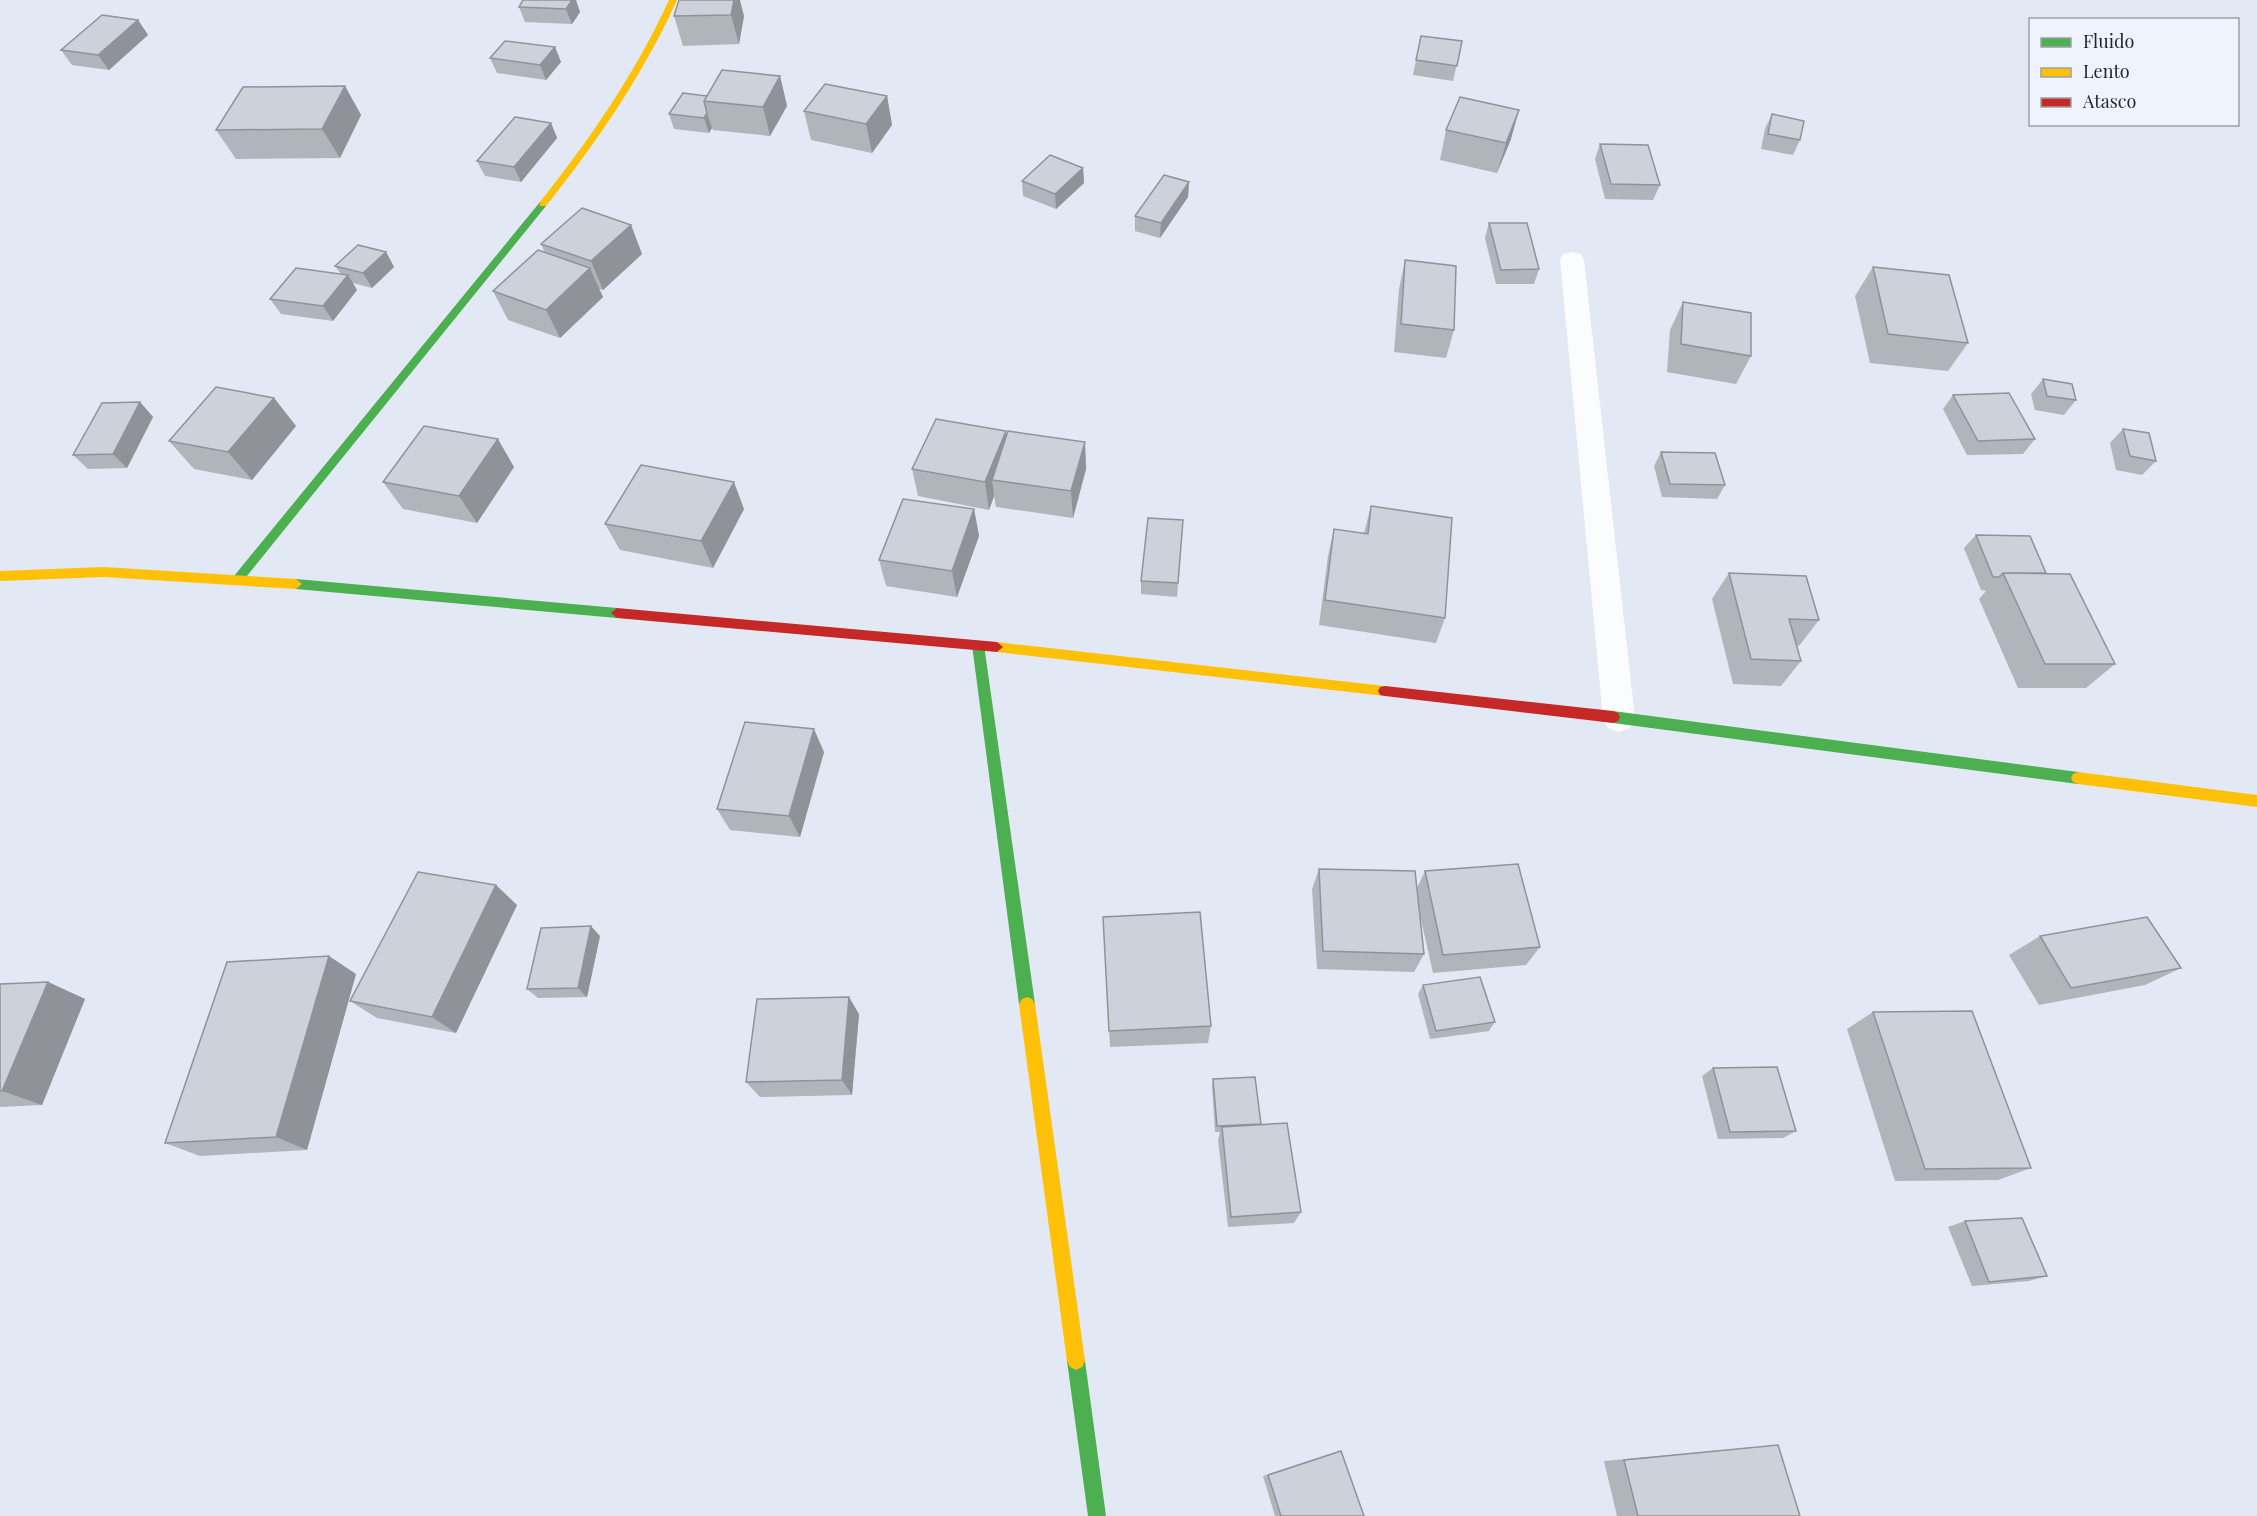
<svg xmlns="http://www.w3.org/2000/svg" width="2257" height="1516" viewBox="0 0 2257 1516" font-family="'Playfair Display',serif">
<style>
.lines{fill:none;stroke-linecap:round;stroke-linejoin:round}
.street{fill:#fbfcfd;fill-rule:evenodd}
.fast{fill:#4caf50;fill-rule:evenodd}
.slow{fill:#ffc107;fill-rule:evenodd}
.jam{fill:#c62828;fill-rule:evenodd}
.wall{fill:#b0b4bb}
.shaded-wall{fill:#909299}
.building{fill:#cdd1da;stroke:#909299;stroke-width:1.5}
</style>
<rect width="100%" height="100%" fill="#e2e9f4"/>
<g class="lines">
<path class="street" d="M1572 252 1581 254 1584 260 1635 718 1630 728 1619 732 1608 728 1603 718 1560 260 1563 254Z"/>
<path class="fast" d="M543 201 546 202V206L242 582H234L232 579 234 576 540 202Z
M296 579 617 608 623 613 617 618 296 589 290 584Z
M978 640 984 645 1035 1004 1032 1009 1027 1011 1022 1009 1019 1004 972 645Z
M1613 711 2078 772 2083 774 2085 778 2083 782 2078 784 1613 723 1608 721 1606 717 1608 713Z
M1076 1352 1082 1355 1085 1361 1106 1516H1088L1067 1361 1070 1355Z"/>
<path class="slow" d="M669 0H677C643 75 597 142 546 206H540V202C590 139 635 74 669 0Z
M104 567 296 579 302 584 296 589 104 577 0 581V571Z
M997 642 1385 686 1390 687 1392 691 1390 695 1385 696 997 652 991 647Z
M2078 772 2257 795V807L2078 784 2073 782 2071 778 2073 774Z
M1027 997 1032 999 1035 1004 1085 1361 1082 1367 1076 1370 1070 1367 1067 1361 1019 1004 1022 999Z"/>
<path class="jam" d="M617 608 997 642 1003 647 997 652 617 618 611 613Z
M1385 686 1613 711 1618 713 1620 717 1618 721 1613 723 1385 696 1380 695 1378 691 1380 687Z"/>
</g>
<path class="wall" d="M523 0H576L580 12 572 24 525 22 519 7Z
M679 0 744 16 739 44 683 46 674 16Z
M138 20 148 35 109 70 72 65 61 50Z
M1421 36 1462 41 1453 81 1413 75Z
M555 47 561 62 546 80 497 73 490 58Z
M780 76 787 106 770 136 713 130 712 128 709 133 674 129 669 114 707 96Z
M345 86 361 115 340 158 236 159 216 130Z
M887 96 892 125 872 153 811 140 804 111Z
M1772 114 1800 140 1793 155 1761 149 1765 129Z
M551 123 557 138 521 182 485 176 477 161Z
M1446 130 1511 139 1497 173 1440 160Z
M1600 144 1660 185 1653 200 1605 199 1595 159Z
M1083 168 1084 183 1056 209 1023 196 1022 181Z
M1189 182 1188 197 1160 238 1135 231V216Z
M1489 223 1539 269 1534 284H1496L1485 238Z
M631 225 642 254 603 290 599 289 603 297 560 338 508 320 493 291 545 253 541 244Z
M386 252 394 267 372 288 353 283 357 290 333 321 281 314 270 299 341 274 335 266Z
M1405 260 1454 330 1446 358 1394 352 1399 289Z
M1873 267 1968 343 1948 371 1870 363 1855 296Z
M1683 302 1751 356 1736 384 1667 372 1670 330Z
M2043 379 2076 400 2064 415 2035 410 2031 394Z
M1953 395 2035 439 2023 454 1967 455 1943 409Z
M274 398 296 426 252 480 194 469 169 441Z
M140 402 153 417 127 468 88 469 73 455Z
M2123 429 2156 461 2142 475 2116 470 2110 443Z
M1006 431 1007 436 1085 442 1086 469 1073 518 996 507 994 496 989 510 918 496 912 469Z
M1661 452 1725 485 1717 499 1662 497 1654 466Z
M514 467 477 523 403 509 383 482Z
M1371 506 1445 618 1436 643 1319 625 1328 556 1334 529 1364 533Z
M744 509 713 568 620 550 605 524Z
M974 509 979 536 957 597 886 586 879 560Z
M1183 520 1177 597 1141 594V581Z
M1976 535 2046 573 2115 664 2086 688H2018L1979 599 1986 591 1981 590 1964 548Z
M1729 573 1819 620 1799 646 1796 645 1801 661 1781 686 1733 684 1712 599Z
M824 752 800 837 730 830 717 809Z
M1319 869 1417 888 1425 871 1540 947 1526 965 1433 973 1420 915 1424 954 1414 972 1317 969 1312 889Z
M517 905 456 1033 377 1018 350 1001Z
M1103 917 1211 1026 1208 1043 1110 1047Z
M600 936 587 997 538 998 527 989Z
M2040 936 2181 968 2145 985 2039 1005 2009 955Z
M356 974 307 1150 200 1156 165 1143Z
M48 982 85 999 42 1105 0 1107V984Z
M1423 985 1495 1022 1489 1031 1430 1039 1418 994Z
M1873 1012 2031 1168 1998 1180 1895 1181 1847 1029Z
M859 1014 852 1095 760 1097 746 1082Z
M1713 1068 1796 1131 1783 1138 1718 1139 1702 1076Z
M1213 1079 1261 1124 1301 1212 1294 1223 1228 1227 1218 1140 1220 1132H1215L1212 1086Z
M1965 1221 2047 1276 2029 1281 1972 1286 1948 1227Z
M1778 1445 1800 1516H1617L1604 1461Z
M1341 1451 1364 1516H1275L1263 1476 1333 1453Z"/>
<path class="shaded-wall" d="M572 0H576L580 12 572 24 566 9Z
M734 0H740L744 16 739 44 731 15Z
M138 20 148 35 109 70 98 55Z
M555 47 561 62 546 80 540 65Z
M780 76 787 106 770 136 763 107Z
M345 86 361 115 340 158 322 129Z
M887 96 892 125 872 153 866 124Z
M1519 110 1511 139 1497 173 1506 143Z
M707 113 712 128 709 133 704 118Z
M551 123 557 138 521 182 514 167Z
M1083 168 1084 183 1056 209 1055 194Z
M1189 182 1188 197 1160 238 1161 223Z
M631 225 642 254 603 290 591 261Z
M386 252 394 267 372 288 363 273Z
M590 268 603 297 560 338 546 310Z
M348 275 357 290 333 321 323 306Z
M274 398 296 426 252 480 228 452Z
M140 402 153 417 127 468 113 454Z
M1006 431 1009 458 992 480 994 496 989 510 985 482Z
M498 439 514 467 477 523 459 496Z
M1085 442 1086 469 1073 518 1071 491Z
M734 482 744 509 713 568 701 541Z
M974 509 979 536 957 597 952 571Z
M814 729 824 752 800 837 789 816Z
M496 885 517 905 456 1033 432 1017Z
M591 926 600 936 587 997 578 988Z
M329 956 356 974 307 1150 276 1137Z
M48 982 85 999 42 1105 2 1091Z
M849 997 859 1014 852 1095 842 1080Z"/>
<path class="building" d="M523 0H572L566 9 519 7Z
M679 0H734L731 15 674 16Z
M102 15 138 20 98 55 61 50Z
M1421 36 1462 41 1457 66 1416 60Z
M505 41 555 47 540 65 490 58Z
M722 70 780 76 763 107 704 101Z
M825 84 887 96 866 124 804 111Z
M345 86 322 129 216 130 243 87Z
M683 93 707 96 704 101 707 113 704 118 669 114Z
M1460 97 1519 110 1506 143 1446 130Z
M1772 114 1804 121 1800 140 1768 134Z
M515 117 551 123 514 167 477 161Z
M1600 144 1648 145 1660 185 1611 184Z
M1050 155 1083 168 1055 194 1022 181Z
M1164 175 1189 182 1161 223 1135 216Z
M582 208 631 225 591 261 541 244Z
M1489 223H1527L1539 269 1501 270Z
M358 245 386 252 363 273 335 266Z
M538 250 590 268 546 310 493 291Z
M1405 260 1456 266 1454 330 1401 324Z
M1873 267 1949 275 1968 343 1888 334Z
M296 268 348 275 323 306 270 299Z
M1683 302 1751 313V356L1681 344Z
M2043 379 2072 384 2076 400 2047 396Z
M216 387 274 398 228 452 169 441Z
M2009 393 2035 439 1978 441 1953 395Z
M140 402 113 454 73 455 102 403Z
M936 419 1006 431 985 482 912 469Z
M424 426 498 439 459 496 383 482Z
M2123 429 2149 433 2156 461 2130 456Z
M1008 431 1085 442 1071 491 992 480Z
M1661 452 1715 453 1725 485 1670 484Z
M641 465 734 482 701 541 605 524Z
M903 499 974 509 952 571 879 560Z
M1371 506 1452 518 1445 618 1325 600 1334 529 1368 534Z
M1148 518 1183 520 1178 583 1141 581Z
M1976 535 2030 536 2046 573H2003L1999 577H1993Z
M1729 573 1806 576 1819 620 1789 619 1801 661 1751 659Z
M2003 573 2070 574 2115 664H2045Z
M745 722 814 729 789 816 717 809Z
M1518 864 1540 947 1443 955 1425 871Z
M1319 869 1415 871 1424 954 1323 951Z
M418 872 496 885 432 1017 350 1001Z
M1200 912 1211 1026 1109 1031 1103 917Z
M2147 917 2181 968 2071 988 2040 936Z
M591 926 578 988 527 989 541 928Z
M329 956 276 1137 165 1143 227 962Z
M1480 977 1495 1022 1436 1031 1423 985Z
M48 982 2 1091H0V984Z
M849 997 842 1080 746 1082 757 999Z
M1972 1011 2031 1168 1925 1169 1873 1012Z
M1777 1067 1796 1131 1730 1132 1713 1068Z
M1255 1077 1261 1124 1217 1126 1213 1079Z
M1287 1123 1301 1212 1231 1217 1222 1127Z
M2022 1218 2047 1276 1989 1282 1965 1221Z
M1778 1445 1800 1516H1638L1624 1460Z
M1341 1451 1364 1516H1281L1268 1475Z"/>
<rect x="2029" y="18" width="210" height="108" fill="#eef3fc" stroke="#9ca1aa" stroke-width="1.5"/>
<rect x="2041" y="38" width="30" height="9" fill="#4caf50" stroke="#9ca1aa" stroke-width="1.5"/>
<text x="2083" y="48" font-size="18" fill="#22272f">Fluido</text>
<rect x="2041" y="68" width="30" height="9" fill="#ffc107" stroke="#9ca1aa" stroke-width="1.5"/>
<text x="2083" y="78" font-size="18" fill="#22272f">Lento</text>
<rect x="2041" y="98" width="30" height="9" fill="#c62828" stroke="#9ca1aa" stroke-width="1.5"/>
<text x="2083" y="108" font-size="18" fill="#22272f">Atasco</text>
</svg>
